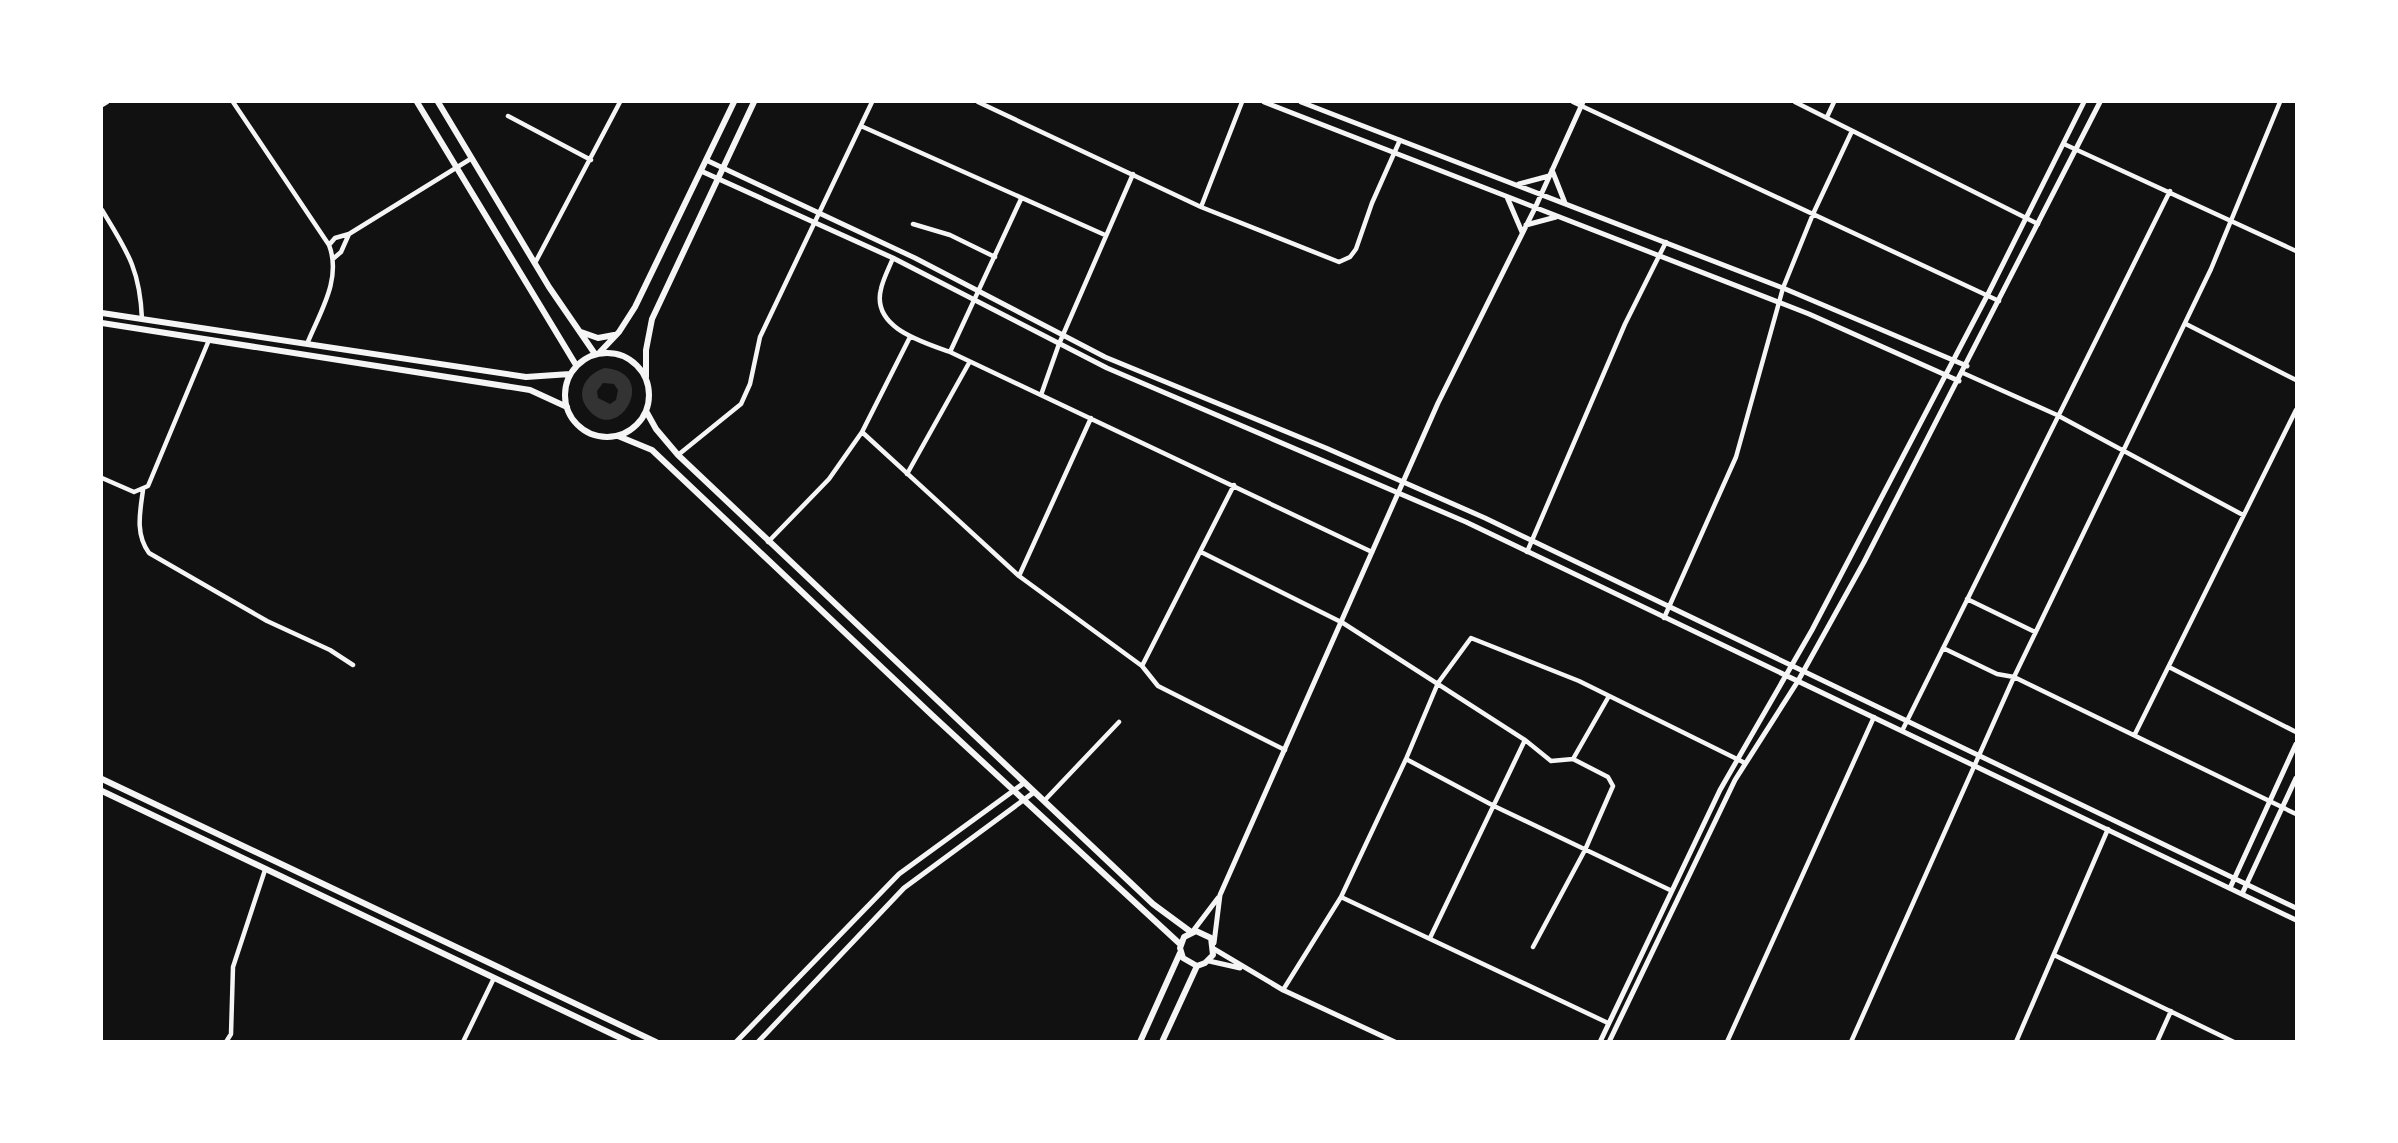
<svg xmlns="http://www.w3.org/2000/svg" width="2398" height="1143" viewBox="0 0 2398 1143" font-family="Raleway,sans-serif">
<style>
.water{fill:#333;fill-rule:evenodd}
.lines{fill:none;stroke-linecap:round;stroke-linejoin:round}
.minor{stroke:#f5f5f5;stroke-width:4.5}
.tertiary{stroke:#f5f5f5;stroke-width:5}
.secondary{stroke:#f5f5f5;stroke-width:6}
</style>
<rect width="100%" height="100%" fill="#111"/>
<path class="water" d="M605 368C661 373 618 447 588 409 574 392 587 373 605 368ZM603 383 614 384 618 390 616 400 610 404 598 398 597 391Z"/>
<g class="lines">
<path class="minor" d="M233 102 329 245C342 279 320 312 307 344
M978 102 1201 207 1339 262 1350 257 1356 249 1372 203 1400 140
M1573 102 1999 301
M1795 102 2038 224
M102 105 107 102
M508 116 591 160
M1827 117 1834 102
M861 126 1105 235
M2064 144 2296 251
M1201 207 1242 102
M102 210C127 251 140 269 142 319
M913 224 950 235 995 257
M329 245 335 238 349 234 472 158
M334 258 341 252 349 234
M893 258C889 268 883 279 881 289 871 328 923 342 950 352L1372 552
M535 263 620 102
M2186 324 2296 380
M950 352 1021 199
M1963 373 2057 415 2243 515
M1041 395 1059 344 1133 174
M862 432 1019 576 1142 666 1158 686 1285 750
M678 455 741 404 750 384 760 337 872 102
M907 474 969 363
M102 478 134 492 148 486 209 340
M143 490C140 512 135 534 149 553L267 621 330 650 353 665
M768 542 829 479 862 432 910 337
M1201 552 1343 623 1525 740 1551 761 1573 759 1609 696
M1527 552 1625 324 1666 242
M1019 576 1091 418
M1967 599 2035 632
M1664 618 1736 457 1783 288 1813 214 1852 131
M1943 648 1997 674 2014 677 2296 814
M1142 666 1234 485
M2169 667 2296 732
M1902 731 2170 191
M2135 734 2296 410
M1406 759 1494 806 1670 890
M1044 801 1119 722
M1341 897 1608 1023
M1430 938 1525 740
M1533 947 1585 850 1613 786 1608 777 1573 759
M2054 955 2234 1042
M1283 990 1341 897 1406 759 1438 683 1471 638 1579 681 1745 763
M226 1042 231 1034 233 967 265 870
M463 1042 494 978
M1727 1042 1874 717
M1851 1042 2014 677 2211 269 2280 102
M2016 1042 2108 829
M2157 1042 2171 1011"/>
<path class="tertiary" d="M1264 102 1809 314 1959 381
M1301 102 1783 288 1967 366
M706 160 915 258 1105 357 1326 448 1485 518 2296 908
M1552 170 1565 203
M701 171 893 258 1107 368 1466 522 2296 920
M1519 184 1549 176
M1507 197 1522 232
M1526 225 1556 217
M2230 888 2296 744
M2242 894 2296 778
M1193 931 1218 898
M1214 943 1220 895 1438 403 1535 208 1583 102
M1214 949 1283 990 1395 1042
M1209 961 1240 968
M736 1042 899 874 1024 783
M758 1042 904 888 1033 793
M1600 1042 1720 790 1812 630 1988 294 2084 102
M1609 1042 1735 780 1798 681 1864 562 2100 102"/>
<path class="secondary" d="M417 102 576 365
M438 102 549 287 595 354
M102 313 526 377 570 374
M102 323 530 390 567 407
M581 332 598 338 614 335
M600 352 619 332 635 307 734 102
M565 395a42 42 0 1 1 84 0a42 42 0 1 1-84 0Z
M646 377V350L652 319 754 102
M646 411 656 429 678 455 1153 904 1191 932
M618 436 652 450 933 716 1180 944
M102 779 656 1042
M102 791 629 1042
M1140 1042 1180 953
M1162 1042 1197 966 1205 963 1213 955 1211 938 1196 931 1184 937 1180 948 1183 958 1197 966"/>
</g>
<rect width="2398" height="1143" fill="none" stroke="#ffffff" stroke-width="206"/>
</svg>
